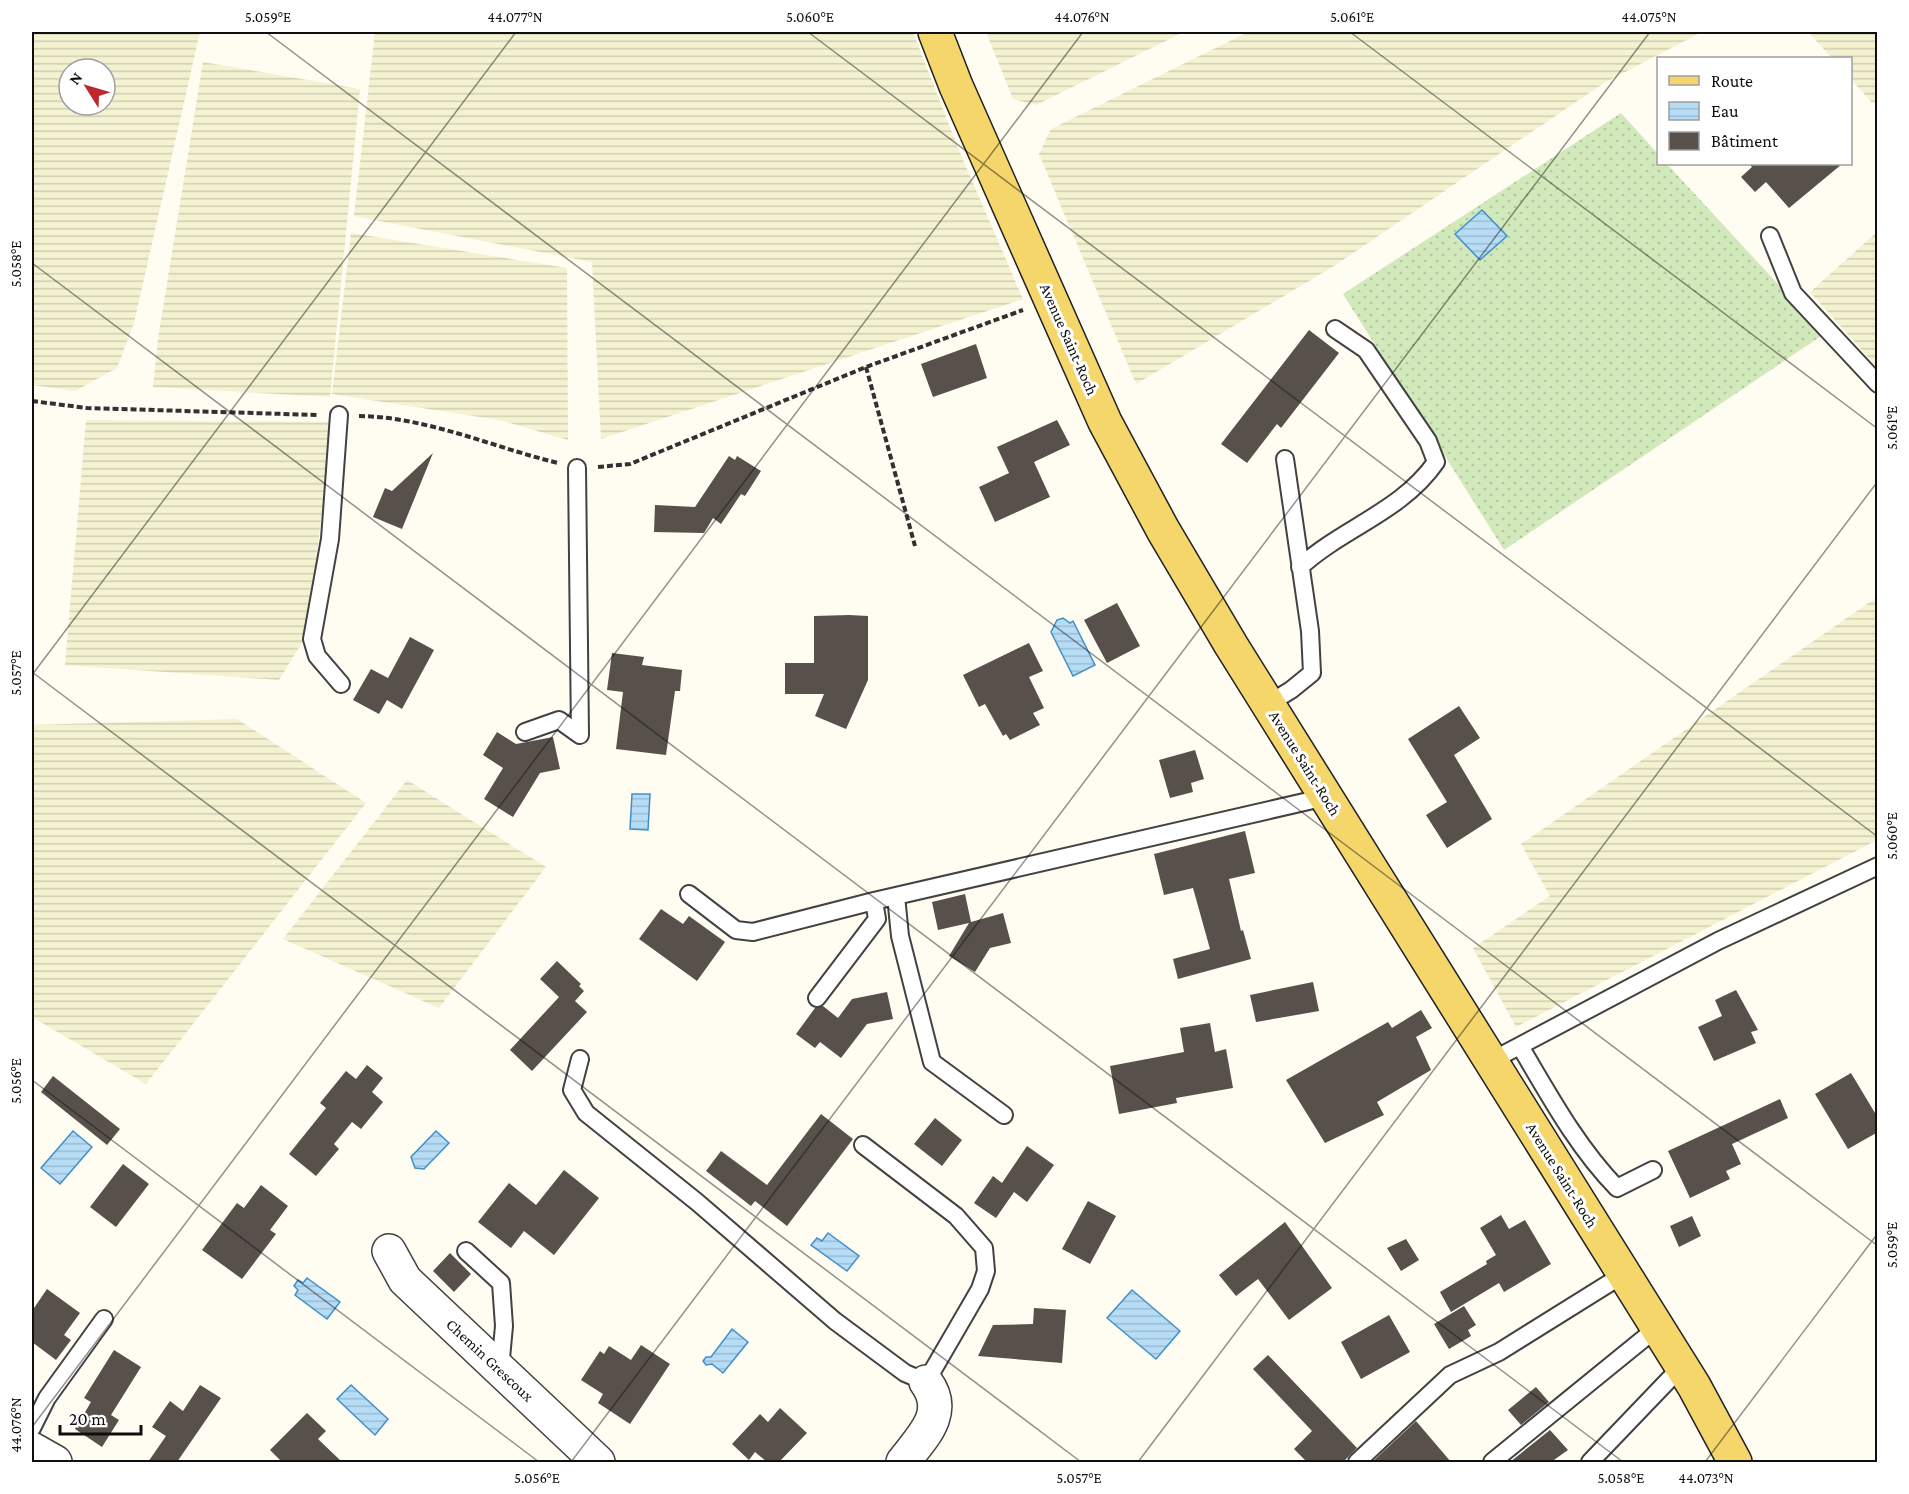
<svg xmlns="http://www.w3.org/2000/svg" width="1909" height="1494" viewBox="0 0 1909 1494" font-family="'Crimson Pro',serif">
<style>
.farmland{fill:url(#farmland-rules);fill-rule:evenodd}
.grass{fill:url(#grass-dots)}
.water{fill:url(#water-rules);stroke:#3f90ca;stroke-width:1.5}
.building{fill:#57504b}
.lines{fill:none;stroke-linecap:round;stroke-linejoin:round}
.lane-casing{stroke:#424242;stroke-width:20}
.street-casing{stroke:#424242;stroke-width:36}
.primary-casing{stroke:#202020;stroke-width:36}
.path{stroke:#313131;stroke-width:4;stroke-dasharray:6 3;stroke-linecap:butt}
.lane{stroke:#fff;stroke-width:16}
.street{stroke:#fff;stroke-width:33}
.primary{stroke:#f5d66b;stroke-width:33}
.ticks{fill:none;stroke:#0f0f0f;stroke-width:1.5;stroke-opacity:0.45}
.labels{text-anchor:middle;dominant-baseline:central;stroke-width:6;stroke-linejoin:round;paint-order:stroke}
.street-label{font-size:16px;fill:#0f0f0f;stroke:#fff}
.neatline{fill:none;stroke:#0f0f0f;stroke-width:2}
.ticks-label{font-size:15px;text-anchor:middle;fill:#0f0f0f}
</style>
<defs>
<pattern id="farmland-rules" width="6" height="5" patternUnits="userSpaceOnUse" patternTransform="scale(1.5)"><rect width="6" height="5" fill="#f4f2d1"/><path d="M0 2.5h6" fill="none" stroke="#d0ceb2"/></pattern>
<pattern id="grass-dots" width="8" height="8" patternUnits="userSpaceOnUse" patternTransform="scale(1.5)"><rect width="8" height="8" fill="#d2e9bb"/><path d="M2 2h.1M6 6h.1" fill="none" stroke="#b3c7a0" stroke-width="1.8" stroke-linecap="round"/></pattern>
<pattern id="water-rules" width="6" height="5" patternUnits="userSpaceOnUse" patternTransform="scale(1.5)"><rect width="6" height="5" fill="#b7dcf5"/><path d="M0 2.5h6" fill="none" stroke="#9cbcd1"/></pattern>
</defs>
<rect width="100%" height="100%" fill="#fffcf1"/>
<path class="farmland" d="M32 32H200L134 323 117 368 75 391 32 385ZM69 69H105V105H69Z
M375 32H913L958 148 1023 299 601 439 592 262 354 216Z
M986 32H1184L1036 105 1013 99Z
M1248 32H1702L1604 83 1334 266 1136 384 1039 154 1051 129Z
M1808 32H1877V101L1872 103 1851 79 1850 58H1832Z
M203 62 360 89 330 397 153 387 158 339Z
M1877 232V367L1810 292Z
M351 233 567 268 568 440 499 420 332 394Z
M86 420 332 422 308 633 279 680 65 665Z
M1877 597V840L1516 1027 1473 948 1550 896 1521 844Z
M237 719 366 803 146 1084 32 1017V725Z
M407 780 546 867 439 1008 283 939Z"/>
<path class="grass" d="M1621 113 1658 154V164H1667L1824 334 1504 550 1343 294Z"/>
<path class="water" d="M1482 210 1507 236 1480 260 1455 234Z
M1063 618 1070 623 1073 621 1095 665 1073 676 1051 632 1057 620Z
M632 794H650L648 830 630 829Z
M73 1131 92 1147 60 1184 41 1168Z
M436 1131 449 1143 424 1169 415 1168 411 1157Z
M828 1233 859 1256 847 1271 811 1245 817 1238 822 1241Z
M307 1278 340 1302 327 1319 295 1295 298 1290 294 1286 298 1280 303 1283Z
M1132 1290 1180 1331 1156 1359 1107 1318Z
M732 1329 748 1342 723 1373 712 1364 706 1365 703 1361 706 1357H711Z
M351 1385 388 1419 375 1435 337 1399Z"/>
<path class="building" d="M1749 164H1842L1789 208 1766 182 1755 192 1741 177 1752 167Z
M1309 330 1339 353 1281 428 1277 424 1247 463 1221 444Z
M976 344 987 378 933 397 921 364Z
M1057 420 1070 445 1034 462 1050 497 995 522 979 487 1009 473 997 447Z
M433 453 402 529 373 517 385 488 392 491Z
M729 456 735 460 737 456 761 471 745 496 741 494 721 524 713 518 704 533 654 532 655 505 695 507Z
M1117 603 1140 646 1107 663 1084 620Z
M849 615 868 616V680L846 729 815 716 824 694H785V663H814V616Z
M410 637 434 650 402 709 387 700 379 714 353 700 371 669 388 678Z
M1029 643 1043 671 1029 677 1044 708 1033 713 1040 725 1010 740 1006 734 1003 736 985 704 979 707 963 675Z
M612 653 644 657 642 665 682 670 680 691H675L666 755 616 749 623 692 607 690Z
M1459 706 1480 738 1454 755 1492 819 1447 848 1426 815 1447 802 1408 739Z
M497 732 516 744 553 737 560 769 540 773 513 817 484 799 503 768 483 755Z
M1195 750 1204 779 1191 783 1193 792 1170 798 1159 760Z
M1245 831 1255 873 1229 879 1241 931 1243 930 1251 959 1178 979 1173 959 1210 949 1193 888 1164 895 1154 854Z
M965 894 971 922 1003 913 1011 943 990 948 975 972 949 956 969 923 938 930 932 902Z
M661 909 683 924 689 916 725 942 697 981 639 939Z
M557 961 581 984 579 986 584 991 575 1001 587 1012 532 1071 510 1050 559 997 540 979Z
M1313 982 1319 1011 1256 1022 1250 995Z
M1736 990 1758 1030 1751 1032 1756 1043 1714 1061 1698 1027 1722 1016 1715 1000Z
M887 992 893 1019 867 1024 841 1058 820 1042 815 1048 796 1034 815 1008 823 1006 838 1018 852 999Z
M1421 1010 1432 1028 1416 1037 1431 1070 1377 1102 1384 1115 1325 1143 1286 1080 1388 1022 1392 1028Z
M1210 1023 1215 1052 1226 1049 1233 1088 1176 1098 1177 1103 1119 1114 1110 1066 1184 1052 1180 1028Z
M367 1065 383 1078 372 1092 383 1102 361 1129 352 1122 334 1144 339 1149 316 1176 289 1154 326 1108 320 1103 346 1071 356 1079Z
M1851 1073 1878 1118V1132L1848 1149 1815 1094Z
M53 1076 120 1129 107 1145 41 1092Z
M1780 1099 1788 1118 1732 1144 1741 1164 1726 1171 1730 1179 1690 1198 1668 1151Z
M821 1114 853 1139 787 1226 755 1201 751 1206 706 1171 721 1151 767 1185Z
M935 1118 962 1140 942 1166 914 1144Z
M1027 1146 1054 1165 1027 1202 1014 1192 996 1218 974 1203 993 1176 1002 1183Z
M123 1164 149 1184 116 1227 90 1207Z
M564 1170 599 1198 554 1255 524 1231 511 1248 478 1222 509 1183 536 1205Z
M261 1185 288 1206 270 1230 276 1234 242 1279 202 1250 237 1203 244 1208Z
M1088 1201 1116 1216 1090 1264 1062 1249Z
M1501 1215 1509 1229 1525 1220 1551 1264 1504 1292 1499 1283 1451 1312 1440 1292 1487 1264 1486 1261 1496 1255 1480 1228Z
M1692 1216 1701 1236 1679 1247 1670 1226Z
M1285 1222 1332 1288 1289 1320 1258 1279 1236 1296 1219 1275Z
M1406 1239 1419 1260 1401 1271 1387 1248Z
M450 1253 471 1274 454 1292 433 1271Z
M47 1289 80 1313 64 1335 71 1340 56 1360 32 1342V1311Z
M1464 1306 1476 1325 1468 1330 1471 1336 1449 1349 1434 1324Z
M1034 1308 1066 1310 1062 1363 978 1356 993 1325 1033 1324Z
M1389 1315 1410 1352 1361 1379 1341 1342Z
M641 1345 670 1364 630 1424 598 1403 603 1394 581 1380 600 1351 604 1354 609 1346 631 1360Z
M114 1350 141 1367 111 1415 119 1420 102 1447 75 1429 91 1402 84 1398Z
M1268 1355 1357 1448 1343 1462H1307L1294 1449 1312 1431 1253 1369Z
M200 1385 221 1398 177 1462H148L166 1436 152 1427 170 1401 183 1411Z
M1536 1387 1549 1402 1521 1425 1508 1410Z
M780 1408 807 1433 779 1462H767L755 1452 749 1460 732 1444 760 1414 768 1422Z
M307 1413 326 1431 318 1439 342 1462H282L270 1450Z
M1416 1421 1451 1462H1372Z
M1550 1430 1568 1450 1551 1462H1510Z"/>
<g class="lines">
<defs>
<path id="lane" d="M1770 236 1793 293 1878 384
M339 415 330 539 312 639 317 656 341 684
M1300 567C1344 527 1401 512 1436 462L1428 441 1366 350 1335 329
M1268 704 1291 690 1312 673 1310 631 1285 459
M525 732 559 720 580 735 577 468
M689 894 736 930 753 932 874 901 1326 797
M896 896 900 936 932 1062 1004 1115
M817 998 877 919 874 901
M1520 1046C1549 1095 1577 1147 1617 1188L1653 1170
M580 1059 572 1090 586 1113 697 1202 835 1321 905 1373 926 1382 980 1289 986 1271 984 1248 956 1216 863 1145
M1491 1061 1718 941 1878 866
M466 1251 501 1283 504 1326 500 1369
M32 1428 47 1398 104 1319
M1357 1462 1450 1375 1499 1352 1624 1274
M1492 1462 1658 1327
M1590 1462 1682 1366"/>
<path id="street" d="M389 1251 405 1280 598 1462
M32 1449 55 1462
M903 1462C922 1437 949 1413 926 1382"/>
<path id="primary" d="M935 32 956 86 1105 422 1163 530 1231 645 1694 1386 1735 1462"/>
</defs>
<use href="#lane" class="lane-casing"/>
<use href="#street" class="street-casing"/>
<use href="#primary" class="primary-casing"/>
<path class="path" d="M866 367 915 546
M32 401 87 408 318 415
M359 416C427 417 492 447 558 463
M598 467 630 464 866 367 1023 310"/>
<use href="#lane" class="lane"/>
<use href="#street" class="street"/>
<use href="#primary" class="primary"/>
</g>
<path class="ticks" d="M266 32 1878 1246M808 32 1878 837M1350 32 1878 429M32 263 1623 1462M32 672 1081 1462M32 675 516 32M32 1080 539 1462M32 1427 1083 32M571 1462 1650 32M1138 1462 1878 481M1705 1462 1878 1233"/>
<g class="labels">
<g class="street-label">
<text transform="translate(1069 339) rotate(66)">Avenue Saint-Roch</text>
<text transform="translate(1305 763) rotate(58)">Avenue Saint-Roch</text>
<text transform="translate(1562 1175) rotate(58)">Avenue Saint-Roch</text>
<text transform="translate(490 1360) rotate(43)">Chemin Grescoux</text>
</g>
</g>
<rect width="1909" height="1494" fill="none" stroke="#ffffff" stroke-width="66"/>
<rect x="1657" y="57" width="195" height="108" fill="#ffffff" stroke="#9f9f9f" stroke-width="1.5"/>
<rect x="1669" y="76" width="30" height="9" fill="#f5d66b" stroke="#9f9f9f" stroke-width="1.5"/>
<text x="1711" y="87" font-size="18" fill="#0f0f0f">Route</text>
<rect x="1669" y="102" width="30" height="18" fill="url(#water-rules)" stroke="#9f9f9f" stroke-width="1.5"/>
<text x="1711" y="117" font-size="18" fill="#0f0f0f">Eau</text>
<rect x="1669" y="132" width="30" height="18" fill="#57504b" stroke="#9f9f9f" stroke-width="1.5"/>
<text x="1711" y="147" font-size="18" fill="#0f0f0f">Bâtiment</text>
<g transform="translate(87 87) rotate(307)"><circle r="28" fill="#ffffff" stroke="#9f9f9f" stroke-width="1.5"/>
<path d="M0-4.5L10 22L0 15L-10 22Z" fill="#bc292d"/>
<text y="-9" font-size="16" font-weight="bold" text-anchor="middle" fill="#0f0f0f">N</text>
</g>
<path d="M60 1425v9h81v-9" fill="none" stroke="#0f0f0f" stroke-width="3"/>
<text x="69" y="1425" font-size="18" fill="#0f0f0f" stroke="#ffffff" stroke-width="4.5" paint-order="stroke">20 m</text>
<rect x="33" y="33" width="1843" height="1428" class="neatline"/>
<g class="ticks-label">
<text x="268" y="22">5.059°E</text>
<text x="515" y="22">44.077°N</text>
<text x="810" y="22">5.060°E</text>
<text x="1082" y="22">44.076°N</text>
<text x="1352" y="22">5.061°E</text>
<text x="1649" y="22">44.075°N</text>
<text transform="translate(16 264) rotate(-90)" y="5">5.058°E</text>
<text transform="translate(1892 428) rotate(-90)" y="5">5.061°E</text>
<text transform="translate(16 673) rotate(-90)" y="5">5.057°E</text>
<text transform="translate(1892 836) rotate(-90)" y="5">5.060°E</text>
<text transform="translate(16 1081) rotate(-90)" y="5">5.056°E</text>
<text transform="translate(1892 1245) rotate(-90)" y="5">5.059°E</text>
<text transform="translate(16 1425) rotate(-90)" y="5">44.076°N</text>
<text x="537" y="1483">5.056°E</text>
<text x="1079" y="1483">5.057°E</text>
<text x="1621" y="1483">5.058°E</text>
<text x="1706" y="1483">44.073°N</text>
</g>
</svg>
